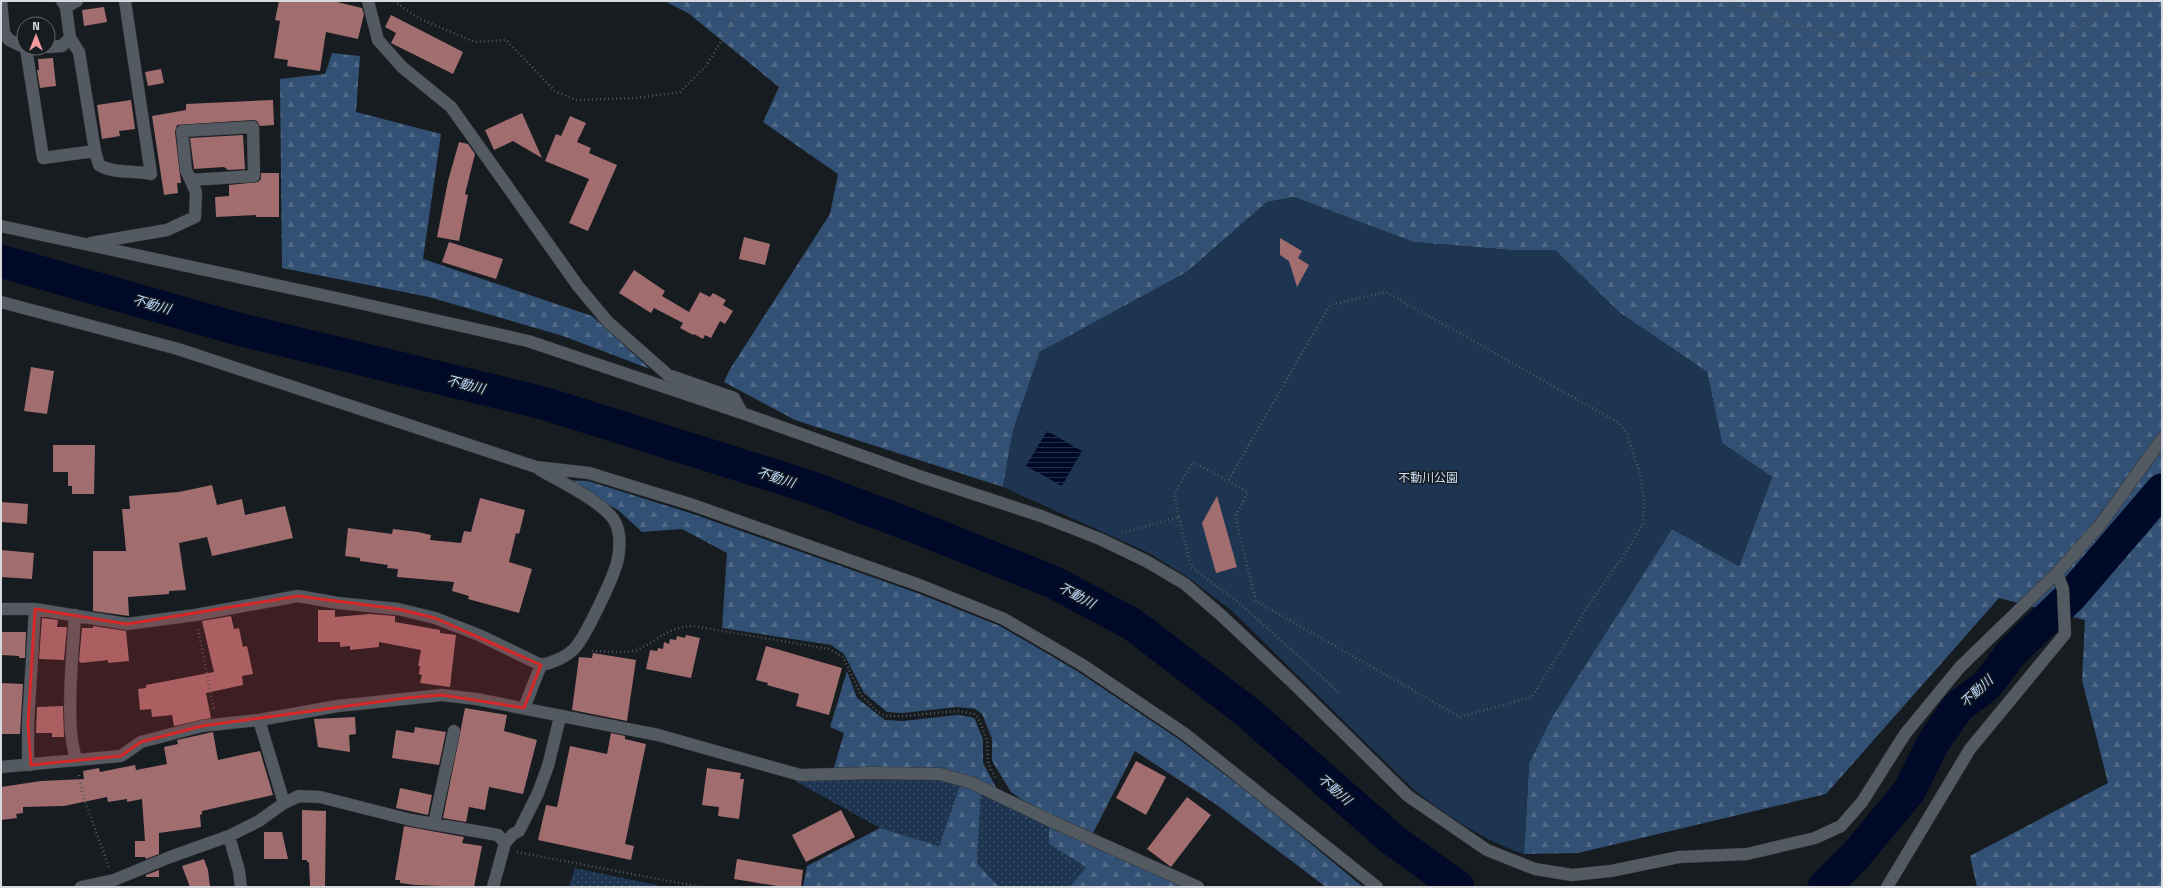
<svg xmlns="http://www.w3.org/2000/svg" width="2163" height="888" viewBox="0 0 2163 888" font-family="'Titillium Web','Noto Sans JP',sans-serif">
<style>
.grass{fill:url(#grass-dots)}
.forest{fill:url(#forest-firs)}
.green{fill:#1e3551}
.water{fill:url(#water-rules)}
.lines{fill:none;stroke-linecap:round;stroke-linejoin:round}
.river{stroke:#000927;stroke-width:33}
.building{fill:#a26d6e}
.minor-casing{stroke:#323539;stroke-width:13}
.path{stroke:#52575b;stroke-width:2.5;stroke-dasharray:1 3;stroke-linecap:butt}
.minor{stroke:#545a61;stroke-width:12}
.marked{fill:#d62828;fill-opacity:0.2;stroke:#d62828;stroke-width:3;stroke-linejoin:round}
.labels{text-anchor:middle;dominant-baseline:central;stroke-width:3;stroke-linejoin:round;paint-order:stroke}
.park-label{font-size:12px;fill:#cbdff7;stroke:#171c21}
.water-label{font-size:13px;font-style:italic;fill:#bbd9fd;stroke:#171c21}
</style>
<defs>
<pattern id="grass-dots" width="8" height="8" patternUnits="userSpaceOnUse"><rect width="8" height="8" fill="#1e3551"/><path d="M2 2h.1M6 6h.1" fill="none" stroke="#3e526a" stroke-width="1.8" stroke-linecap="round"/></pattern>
<pattern id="forest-firs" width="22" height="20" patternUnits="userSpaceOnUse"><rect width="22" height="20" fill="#325073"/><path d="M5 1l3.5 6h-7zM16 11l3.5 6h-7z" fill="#4f6986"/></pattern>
<pattern id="water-rules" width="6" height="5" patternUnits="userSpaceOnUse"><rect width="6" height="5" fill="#000927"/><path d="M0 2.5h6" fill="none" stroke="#242c46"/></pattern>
</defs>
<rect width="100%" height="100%" fill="#171c21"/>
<path class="grass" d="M873 778 939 780 960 785 939 846 880 828 795 781Z
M981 793 1049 827V844L1086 867 1070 887H999L977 863Z
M575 868 657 885V887H569Z"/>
<path class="forest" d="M664 1H2162V887H1977L1970 856 2108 783 2082 680 2085 620 1999 598 1826 794 1578 853 1524 854 1529 763 1552 717 1672 529 1739 566 1772 477 1722 443 1707 372 1620 313 1555 250H1510L1413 242 1294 197 1267 202 1187 272 1040 352 1013 431 1003 487 795 420 724 382 730 369 830 214 838 174 763 122 779 87 688 13Z
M332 53 360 56 356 112 441 134 423 259 592 316 650 369 563 336 429 297 282 268 280 79 325 74Z
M562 480 588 481 690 513 920 594 1000 626 1077 671 1180 740 1268 808 1363 887H1326L1217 805 1135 751 1092 835 1024 801 1011 792 992 761V739L982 714 975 709 957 707 903 713 887 712 864 693 844 654 831 645 722 628 727 553 682 529 642 532 618 510Z
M847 671 857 698 885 720 903 721 957 715 972 717 975 719 983 740V763L998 791 975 779 833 771 844 733 830 727Z
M960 785 981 793 977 863 999 887H803L807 866 880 828 939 846Z
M1049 827 1184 887H1070L1086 867 1049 844Z"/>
<path class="green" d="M1294 197 1413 242 1510 250H1555L1620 313 1707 372 1722 443 1772 477 1739 566 1672 529 1552 717 1529 763 1524 854C1484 841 1448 816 1414 790L1232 611 1189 578 1149 553 1003 487 1013 431 1040 352 1187 272 1267 202Z"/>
<path class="water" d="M1047 431 1082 451 1062 486 1026 466Z"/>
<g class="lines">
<path class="river" d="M1 261 238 329 543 403 810 487 921 529 1053 582 1132 624 1246 711 1393 840 1458 887
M1824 887 1857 854 1910 790 1933 743 1958 707 1987 685 2012 652 2071 596 2162 490"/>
</g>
<path class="building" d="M279 1H333L362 8 364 14 358 39 326 32 320 71 287 66 288 60 274 58 280 21 275 20Z
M104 7 107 22 84 26 82 10Z
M391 15 463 52 453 74 391 43 396 33 385 27Z
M53 58 56 86 40 88 37 70H39L38 59Z
M161 69 164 83 148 86 145 72Z
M131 100 135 129 119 131 120 136 102 139 97 105Z
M273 100 274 125 260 126 257 121 253 120 177 125 175 132 181 183H177L178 193 164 195 152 116 186 110V104Z
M522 113 542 158 513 141 494 150 485 130Z
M570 116 586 123 577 142 591 148 589 153 617 165 588 231 569 223 589 179 545 161 556 134 561 136Z
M243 135 245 169 228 170 224 167 194 169 190 138Z
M459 142 468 144 475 154 465 194 468 195 459 241 437 237 448 181Z
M261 173H279V217H256V215L216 217 215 197 229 196V185L258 182 261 179Z
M744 237 770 244 765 265 739 259Z
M1280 238 1302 251 1298 258 1309 265 1297 287 1289 261 1280 255Z
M449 242 503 259 496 279 442 262Z
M634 270 665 291 662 296 689 312 700 292 710 297 713 293 726 300 723 305 733 311 725 324 720 321 711 338 705 335 703 339 694 334 693 335 680 328 683 323 654 308 651 313 619 293Z
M31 367 54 371 47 414 24 411Z
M53 445H95L94 494H72V486H68V472H53Z
M212 485 217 505 242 499 245 515 285 506 293 538 212 556 207 537 179 543 186 590 169 591V594L128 597 129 616 93 611V551H126L122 509H130L129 496 179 492Z
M1217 496 1237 567 1216 573 1202 523Z
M480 498 525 510 519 534 516 533 509 562 532 569 519 613 468 599 469 596 452 591 454 582 397 577 398 569 387 568 388 565 360 561V558L345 556 348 528 392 534 393 529 418 532 431 535 430 540 461 543 464 531 471 532Z
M1 502 28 504 27 524 1 522Z
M1 550 34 553 32 579 1 577Z
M318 610H335V617L370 614 395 616V622L440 630V633L456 635 450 687 420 683 422 675 419 674 420 666H418L421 650 379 642V647L350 650V646L340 647V642H318Z
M231 616 234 629 239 628 243 647 247 646 253 674 242 676 243 685 206 693 211 718 174 726 172 715 152 717 151 709 140 710 138 689 146 688V685L214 672 202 621Z
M42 618 58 620 57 627H67L64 660 39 659Z
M93 626 126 631 129 661 108 663V660L81 663 79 661 82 628H93Z
M1 632H26L25 658H19V656L1 655Z
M686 635 700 638 691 678 646 669 650 650 657 651 658 648 663 649 664 642 669 644 670 639 676 640 677 636 685 638Z
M766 646 842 668 829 715 796 706 799 694 767 685 768 683 756 680Z
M593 653 636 660 627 721 572 710 579 657 592 658Z
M1 683 23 684 20 734H1Z
M63 706 64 737H52V733H36L37 707Z
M465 708 507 715 504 731 537 740 523 794 489 787 485 810 469 807 466 822 443 818Z
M355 717 356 734 349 735 350 752 318 747 314 719Z
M415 727 446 732 439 765 392 758 396 730 414 733Z
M213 732 218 760 260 751 273 795 202 811V814L200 815 201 827 159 833V854L146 859 145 857H135V841H145L142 799 127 802V799L108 802 107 797 64 806 23 807V813L16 814 17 818 1 820V787L41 781 84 779 83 771 99 768 100 772 135 765 136 770 167 764 164 747 178 744 177 740Z
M611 733 625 736V739L646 744 625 844 634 846 631 860 538 840 546 805 557 807 570 746 607 754Z
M1136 761 1166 777 1146 815 1116 798Z
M707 768 741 773 740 779H744L739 819 718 816 719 807 702 805Z
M400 788 432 795 428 815 396 808Z
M1187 797 1211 815 1171 867 1147 849Z
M302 810 326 811 325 887H310L309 862H307V860H302Z
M841 810 855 837 806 862 792 835Z
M404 826 464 837 462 843 482 846 474 887 415 885 400 883V880H395Z
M264 832H282L288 859H264Z
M204 859 208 870 210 887H190L182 866Z
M737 859 803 870 801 887H783L734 879Z
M159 870V877H146V875Z"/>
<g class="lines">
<defs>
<path id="minor" d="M1 1 4 33 9 40 24 47
M368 1 378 40 402 67 451 107 578 286 608 322 668 375 734 398 742 413
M66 7 77 1
M48 47 62 46 70 38
M26 48 43 158 95 151 79 52 70 38 66 7 62 1
M95 151 99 165C114 174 134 170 151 174L125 1
M1 226 341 299 528 341 742 413 922 477 1041 516 1100 539 1146 561 1185 584 1222 616 1291 681 1408 796 1487 850 1535 869 1572 875 1611 871 1679 857 1747 854 1815 838 1841 826 1862 802 1905 734 1960 667 2057 573
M91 243 167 230 195 217 196 192 186 170 182 131 253 127 254 176 191 180
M1 302 178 349 536 467 589 473 693 505 922 586 1004 619 1081 664 1185 734 1377 887
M540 470C558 480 609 505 616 524 621 535 620 551 617 563 612 580 585 638 574 649 566 657 552 663 541 665
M1 609H35L127 624 195 615 298 596 338 603 398 609 435 618 479 635 541 665 524 708
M75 615C73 650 64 732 77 760
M31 765 28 759V724L35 609
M1 767 121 756 141 742 202 726 259 720 338 706 442 695 476 699 658 735 800 775 873 773 940 774 972 783 1051 821 1198 887
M284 803 299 796 320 797 411 820 498 835 505 843 493 887
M434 824 454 731
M229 836 239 871 241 887
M505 843 513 834 519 831 538 793 548 766 560 717
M81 887 114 880 170 857 229 836 259 821 284 803 259 720
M1887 887 1970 749 2065 634 2063 589 2057 573 2100 525 2162 439"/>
</defs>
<use href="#minor" class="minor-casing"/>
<path class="path" d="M394 1 420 19 475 42 506 40 555 91 576 100 635 98 680 92 706 66 733 22 743 1
M1718 1 1813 30 1892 51 1937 60 1956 70 1975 74 2015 71 2117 1
M1179 517 1191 567 1238 602 1341 694
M1122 533 1179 517 1174 495 1193 462 1248 492 1235 517 1256 601 1460 717 1532 697 1590 603 1626 552 1643 524 1644 500 1640 473 1627 434 1619 423 1386 292 1330 305 1228 481
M198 629 214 710
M592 651C603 651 630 654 639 649 660 639 667 627 693 626L829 649 843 657 861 695 878 712 887 716H904L957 711 974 714 978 717 987 740 988 763 995 777
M79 775 83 796 109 867
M517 852 700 887"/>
<use href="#minor" class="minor"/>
</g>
<path class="marked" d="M298 596 398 609 435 618 541 665 524 708 442 695 406 698 202 726 141 742 121 756 31 765 28 724 35 609 127 624Z"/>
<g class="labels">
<g class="park-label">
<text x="1428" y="477">不動川公園</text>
</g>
<g class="water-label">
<text transform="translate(152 304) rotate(16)">不動川</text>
<text transform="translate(466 384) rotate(14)">不動川</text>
<text transform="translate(776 477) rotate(18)">不動川</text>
<text transform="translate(1077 595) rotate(28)">不動川</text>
<text transform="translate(1976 691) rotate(-43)">不動川</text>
<text transform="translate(1335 789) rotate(41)">不動川</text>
</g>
</g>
<rect width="2163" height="888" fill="none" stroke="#d6dade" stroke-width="4"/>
<g transform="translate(36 36)"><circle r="19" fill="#171c21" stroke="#63686d"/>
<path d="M0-3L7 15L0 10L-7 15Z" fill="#f59b9e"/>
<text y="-6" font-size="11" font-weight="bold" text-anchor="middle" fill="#d6dade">N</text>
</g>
</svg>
